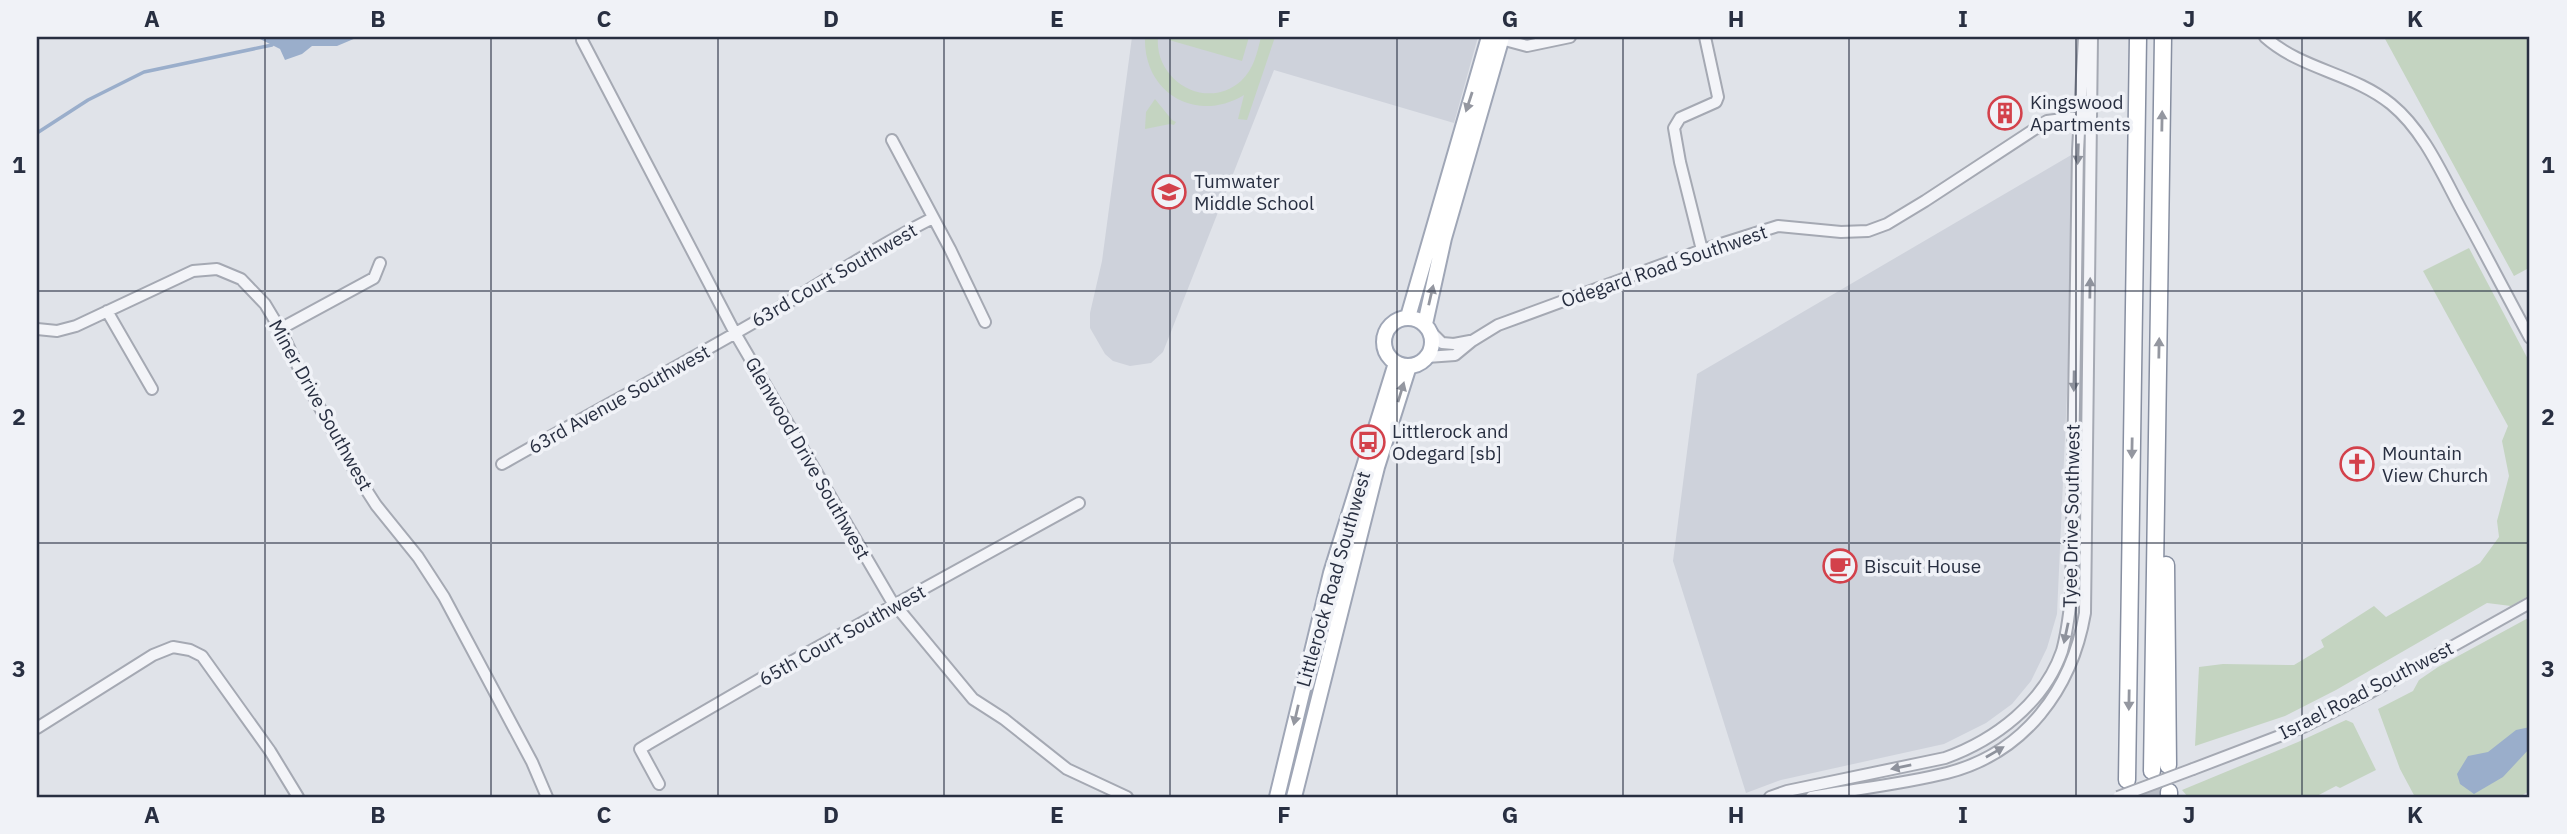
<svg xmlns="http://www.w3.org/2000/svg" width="2567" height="834" viewBox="0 0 2567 834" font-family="'IBM Plex Sans',sans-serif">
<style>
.built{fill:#ced2db}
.green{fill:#c4d4c1}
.water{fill:#9aaecb}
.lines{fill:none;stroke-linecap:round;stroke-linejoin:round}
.stream{stroke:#9aaecb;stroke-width:3.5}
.highway-tunnel{stroke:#bbbfc7;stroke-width:16;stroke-dasharray:16 8;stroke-linecap:butt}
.minor-casing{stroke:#a5a9b3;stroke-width:14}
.major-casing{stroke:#9fa6b6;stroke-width:18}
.highway-casing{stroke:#878fa1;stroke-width:19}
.minor{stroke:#f3f4f8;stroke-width:10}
.major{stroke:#fff;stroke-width:14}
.highway{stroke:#fff;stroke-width:16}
.minor-bridge-casing{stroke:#a5a9b3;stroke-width:14;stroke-linecap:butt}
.minor-bridge{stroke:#f3f4f8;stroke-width:10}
.oneway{fill:#9497a0}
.oneway2{fill:#8e929c}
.grid{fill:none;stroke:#282f41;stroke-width:2;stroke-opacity:0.55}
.labels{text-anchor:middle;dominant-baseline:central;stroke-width:7;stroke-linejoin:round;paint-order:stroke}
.poi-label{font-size:19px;fill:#282f41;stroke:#f0f2f7;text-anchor:start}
.street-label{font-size:19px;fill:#282f41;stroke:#f0f2f7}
.neatline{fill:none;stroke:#282f41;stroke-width:2.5}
.grid-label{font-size:23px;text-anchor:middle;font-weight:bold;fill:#282f41}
</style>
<rect width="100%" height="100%" fill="#e0e3e9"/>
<path class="built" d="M1132 37H1478L1454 123 1274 70 1163 352 1151 363 1130 366 1113 361 1105 354 1090 328V313L1102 261Z
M2078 151 2057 614 2047 648 2031 681 2012 704 1986 723 1944 744 1781 780 1746 793 1673 561 1697 374Z"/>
<path class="green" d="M1145 37H1158C1154 80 1206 112 1241 81 1254 69 1257 53 1261 37H1275L1247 120 1238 119 1244 95C1196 124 1143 93 1145 37Z
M1169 37H1249L1242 61 1169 40Z
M2384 37H2530V274L2527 269 2514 276Z
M1155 99 1172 120 1176 122 1174 125 1170 124 1145 129 1146 112Z
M2469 248 2530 363V595L2511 606 2487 603 2336 690 2285 716 2195 746 2199 667 2223 664 2294 665 2324 647 2321 640 2374 606 2386 617 2480 563 2499 537 2497 521 2509 476 2502 441 2508 426 2423 271Z
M2530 617V791L2519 797H2415L2400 769 2378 709 2413 691 2419 680 2438 667Z
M2346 720 2353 723 2376 770 2340 788 2336 786 2315 797H2188L2182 790 2298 742Z"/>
<path class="water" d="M256 37H378L356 38 337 46H312L302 54 285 60 280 49Z
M2530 727V748L2503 777 2474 794 2460 784 2457 774 2468 756 2488 752 2516 730Z"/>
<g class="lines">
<path class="stream" d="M37 133 88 100 144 72 272 45 275 37"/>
<path class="highway-tunnel" d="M2152 797V771"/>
<defs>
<path id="minor" d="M2265 37C2302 70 2353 73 2391 104 2424 131 2442 174 2462 211 2485 253 2507 296 2530 338
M1501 39 1527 46 1570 37
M582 40 735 333 891 600 973 699 1004 719 1067 769 1127 797
M892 140 950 249 985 322
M1702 250 1680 162 1674 128 1680 118 1716 102 1718 97 1705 37
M107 311 152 389
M37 329 57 331 76 326 193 271 217 269 241 279 265 304 280 329 303 377 358 477 376 505 418 557 444 597 532 762 547 797
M280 329 374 278 380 263
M1431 332 1442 343 1454 344 1470 341
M1427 357 1455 355 1472 341 1498 325 1702 250 1778 226 1841 232 1868 231 1887 224 1925 201 2047 121 2087 116
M502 464C590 414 679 366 767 315 822 283 876 246 933 218
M37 728 153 655 173 647 190 650 202 656 270 751 298 797
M2193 769 2303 727 2371 692 2530 603
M659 784 640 749 648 744 767 675 1079 503
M1770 797 1787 791 1945 758C1995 740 2044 703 2062 651 2067 633 2069 616 2071 597L2078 151 2084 37
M1811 797C1856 789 1903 784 1947 773 2025 753 2072 689 2085 613L2092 37"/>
<path id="major" d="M1408 317 1489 37
M1384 342a24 24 0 1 1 48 0a24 24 0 1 1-48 0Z
M1425 324 1444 238 1502 37
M1277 797 1331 573 1396 363
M1294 797 1377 467 1409 366"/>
<path id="highway" d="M2166 565 2168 765
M2152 771 2163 37
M2127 780 2138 37
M2169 792V797"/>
</defs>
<use href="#minor" class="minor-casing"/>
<use href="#major" class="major-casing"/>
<use href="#highway" class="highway-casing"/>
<use href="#minor" class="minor"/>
<use href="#major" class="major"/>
<use href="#highway" class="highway"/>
<defs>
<path id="minor-bridge" d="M2118 797 2193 769"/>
</defs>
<use href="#minor-bridge" class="minor-bridge-casing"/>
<use href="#minor-bridge" class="minor-bridge"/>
</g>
<defs><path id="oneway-solid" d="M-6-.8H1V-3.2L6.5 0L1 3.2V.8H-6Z" transform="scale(1.75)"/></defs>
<g class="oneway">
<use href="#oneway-solid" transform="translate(1469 102) rotate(108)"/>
<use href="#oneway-solid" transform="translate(2162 121) rotate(-89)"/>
<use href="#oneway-solid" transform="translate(1431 295) rotate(-77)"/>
<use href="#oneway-solid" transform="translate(2159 348) rotate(-89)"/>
<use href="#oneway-solid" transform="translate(1401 392) rotate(-73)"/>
<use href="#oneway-solid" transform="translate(2132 448) rotate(91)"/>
<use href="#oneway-solid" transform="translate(2129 700) rotate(91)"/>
<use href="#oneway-solid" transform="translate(1296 715) rotate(103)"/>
</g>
<g class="oneway2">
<use href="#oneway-solid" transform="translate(2078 154) rotate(92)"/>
<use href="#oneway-solid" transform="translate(2090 288) rotate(-89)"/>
<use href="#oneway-solid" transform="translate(2074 381) rotate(91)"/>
<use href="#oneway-solid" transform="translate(2066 633) rotate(102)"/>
<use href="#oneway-solid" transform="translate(1995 752) rotate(-30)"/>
<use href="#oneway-solid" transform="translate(1901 767) rotate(168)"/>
</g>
<path class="grid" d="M265 37V797M491 37V797M718 37V797M944 37V797M1170 37V797M1397 37V797M1623 37V797M1849 37V797M2076 37V797M2302 37V797M37 291H2530M37 543H2530"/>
<defs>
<symbol id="building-ring" viewBox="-11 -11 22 22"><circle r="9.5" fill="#f0f2f7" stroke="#d3414b" stroke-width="1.5"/><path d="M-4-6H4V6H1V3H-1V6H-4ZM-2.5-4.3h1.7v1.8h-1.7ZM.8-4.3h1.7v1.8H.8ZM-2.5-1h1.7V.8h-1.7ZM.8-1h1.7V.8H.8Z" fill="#d3414b"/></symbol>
<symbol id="school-ring" viewBox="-11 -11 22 22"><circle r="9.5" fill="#f0f2f7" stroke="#d3414b" stroke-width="1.5"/><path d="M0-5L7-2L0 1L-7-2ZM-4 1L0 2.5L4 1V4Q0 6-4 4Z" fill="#d3414b"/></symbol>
<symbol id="bus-ring" viewBox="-11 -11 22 22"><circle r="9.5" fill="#f0f2f7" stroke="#d3414b" stroke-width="1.5"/><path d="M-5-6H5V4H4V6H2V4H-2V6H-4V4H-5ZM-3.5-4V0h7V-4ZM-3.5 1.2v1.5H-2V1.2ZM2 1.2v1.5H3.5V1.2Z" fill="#d3414b"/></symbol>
<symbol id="church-ring" viewBox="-11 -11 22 22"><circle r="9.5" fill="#f0f2f7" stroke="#d3414b" stroke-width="1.5"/><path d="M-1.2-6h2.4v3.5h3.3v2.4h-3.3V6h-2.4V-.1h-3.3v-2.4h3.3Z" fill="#d3414b"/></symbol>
<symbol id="cafe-ring" viewBox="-11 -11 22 22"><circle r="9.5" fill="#f0f2f7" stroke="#d3414b" stroke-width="1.5"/><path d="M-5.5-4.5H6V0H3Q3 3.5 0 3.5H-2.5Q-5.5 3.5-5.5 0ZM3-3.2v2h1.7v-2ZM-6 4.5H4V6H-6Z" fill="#d3414b"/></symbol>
</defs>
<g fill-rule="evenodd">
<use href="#building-ring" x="1986" y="94" width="38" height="38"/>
<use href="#school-ring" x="1150" y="173" width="38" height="38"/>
<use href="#bus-ring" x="1349" y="423" width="38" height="38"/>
<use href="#church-ring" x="2338" y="445" width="38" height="38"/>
<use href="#cafe-ring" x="1821" y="547" width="38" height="38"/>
</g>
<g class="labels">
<g class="poi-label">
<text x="2030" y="102">Kingswood<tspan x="2030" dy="22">Apartments</tspan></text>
<text x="1194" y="181">Tumwater<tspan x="1194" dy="22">Middle School</tspan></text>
<text x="1392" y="431">Littlerock and<tspan x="1392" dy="22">Odegard [sb]</tspan></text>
<text x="2382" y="453">Mountain<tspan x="2382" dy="22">View Church</tspan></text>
<text x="1864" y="566">Biscuit House</text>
</g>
<g class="street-label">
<text transform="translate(1664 266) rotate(-19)">Odegard Road Southwest</text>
<text transform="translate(834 275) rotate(-30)">63rd Court Southwest</text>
<text transform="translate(619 399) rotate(-29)">63rd Avenue Southwest</text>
<text transform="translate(321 405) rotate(61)">Miner Drive Southwest</text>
<text transform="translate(808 458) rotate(60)">Glenwood Drive Southwest</text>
<text transform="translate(2071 516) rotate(-89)">Tyee Drive Southwest</text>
<text transform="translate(1333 579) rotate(-74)">Littlerock Road Southwest</text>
<text transform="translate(842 635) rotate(-29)">65th Court Southwest</text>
<text transform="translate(2366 690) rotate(-27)">Israel Road Southwest</text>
</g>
</g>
<rect width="2567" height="834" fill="none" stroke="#f0f2f7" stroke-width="77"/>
<rect x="38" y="38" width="2490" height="758" class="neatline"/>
<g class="grid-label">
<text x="152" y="27">A</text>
<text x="378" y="27">B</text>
<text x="604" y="27">C</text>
<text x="831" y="27">D</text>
<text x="1057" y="27">E</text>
<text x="1284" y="27">F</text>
<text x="1510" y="27">G</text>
<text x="1736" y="27">H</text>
<text x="1963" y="27">I</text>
<text x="2189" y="27">J</text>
<text x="2415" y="27">K</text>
<text x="19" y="173">1</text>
<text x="2548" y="173">1</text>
<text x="19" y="425">2</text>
<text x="2548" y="425">2</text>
<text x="19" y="677">3</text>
<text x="2548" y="677">3</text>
<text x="152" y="823">A</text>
<text x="378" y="823">B</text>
<text x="604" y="823">C</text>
<text x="831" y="823">D</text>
<text x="1057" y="823">E</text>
<text x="1284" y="823">F</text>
<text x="1510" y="823">G</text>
<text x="1736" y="823">H</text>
<text x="1963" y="823">I</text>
<text x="2189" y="823">J</text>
<text x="2415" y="823">K</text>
</g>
</svg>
